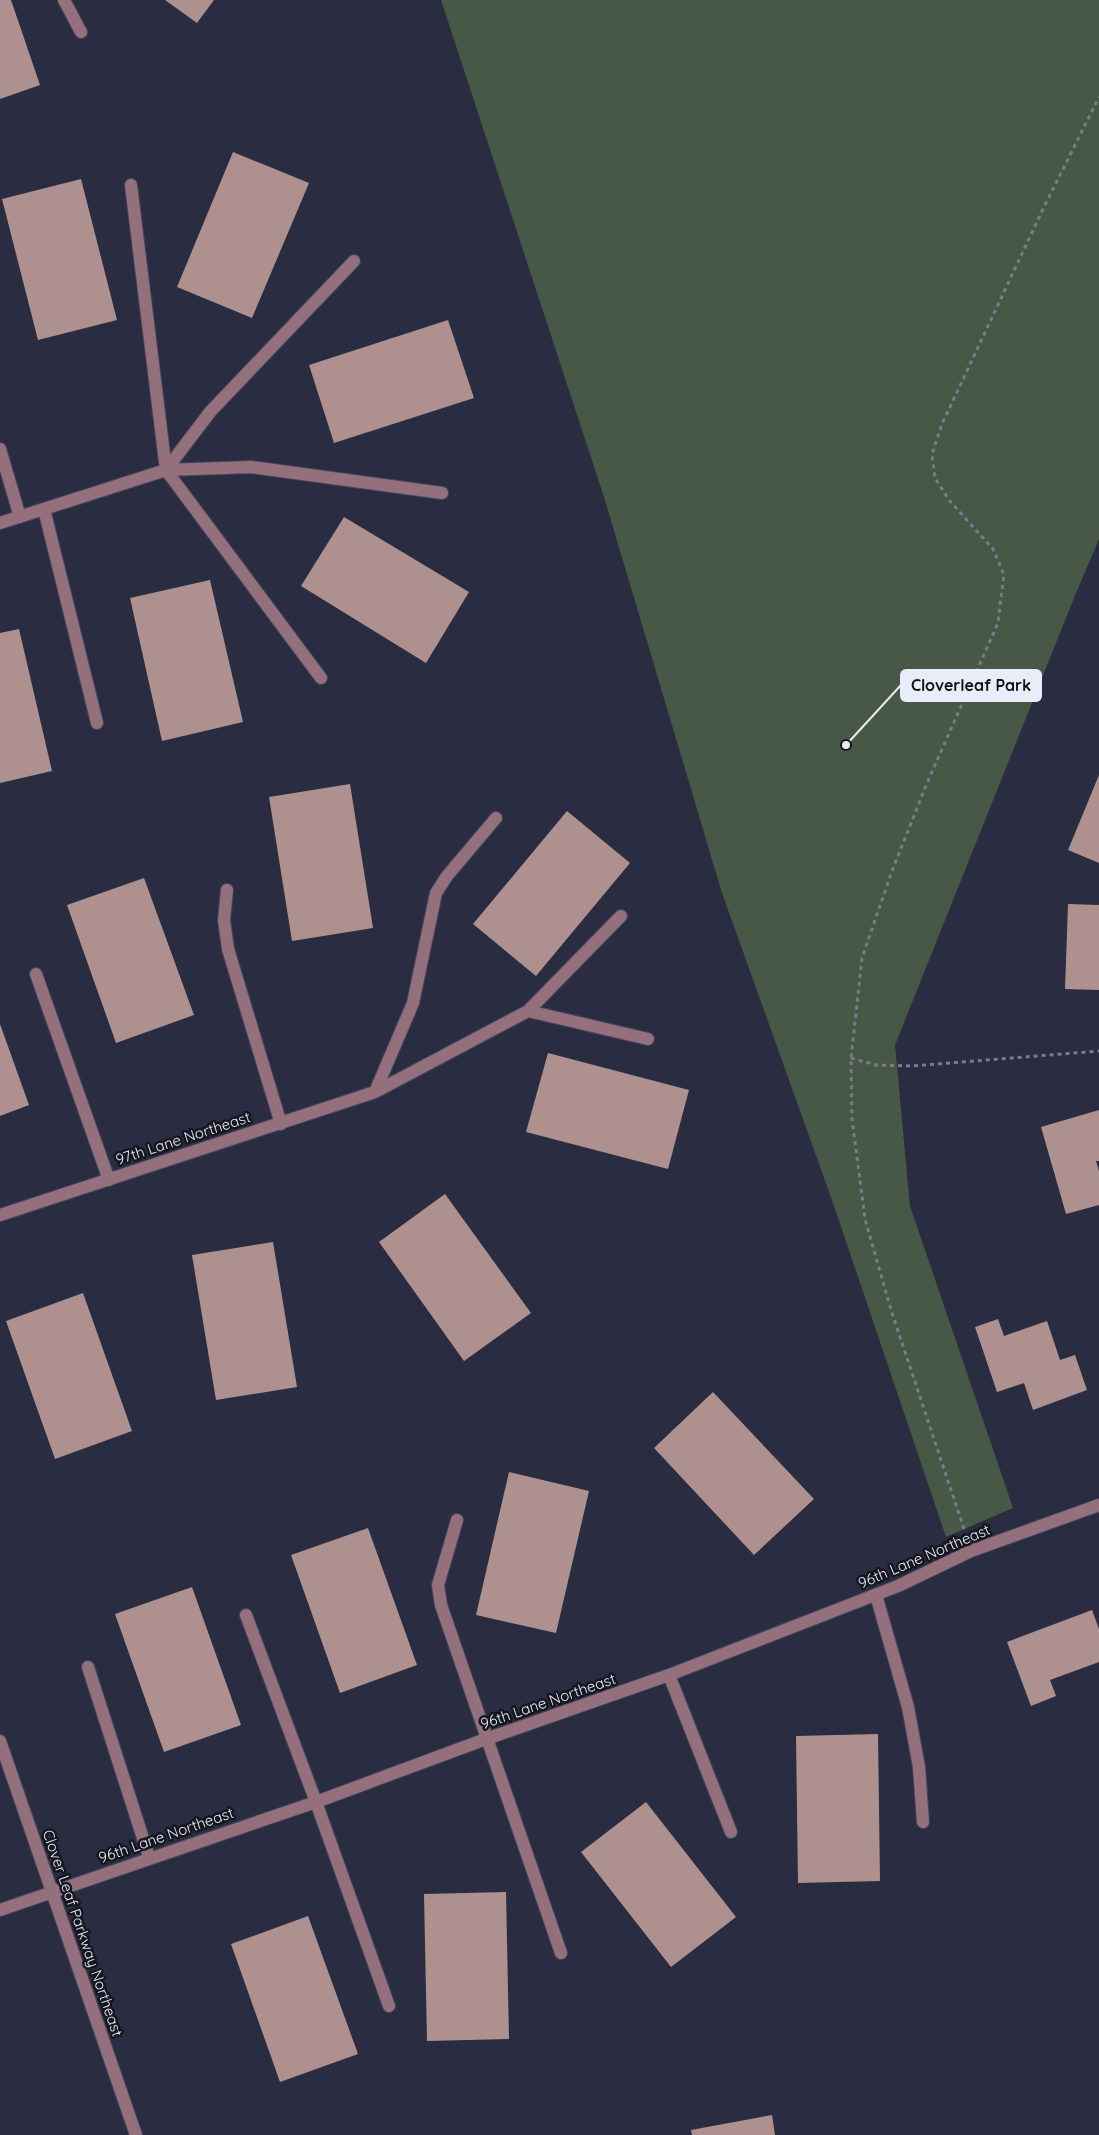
<svg xmlns="http://www.w3.org/2000/svg" width="1099" height="2135" viewBox="0 0 1099 2135" font-family="Quicksand,sans-serif">
<style>
.green{fill:#475846}
.building{fill:#ae918e}
.lines{fill:none;stroke-linecap:round;stroke-linejoin:round}
.minor-casing{stroke:#45485b;stroke-width:14}
.path{stroke:#797c8d;stroke-width:3;stroke-dasharray:4 4;stroke-linecap:butt}
.minor{stroke:#946f7c;stroke-width:12}
.labels{text-anchor:middle;dominant-baseline:central;stroke-width:5;stroke-linejoin:round;paint-order:stroke}
.street-label{font-size:15px;fill:#e9ecf9;stroke:#15161f}
.leader{fill:none;stroke:#e9ecf9;stroke-width:2}
.callout-dot{fill:#e9ecf9;stroke:#15161f;stroke-width:2}
.callout{fill:#e9ecf9;stroke:#e9ecf9;stroke-width:2}
.callout-label{font-size:16px;text-anchor:middle;font-weight:bold;fill:#111}
</style>
<rect width="100%" height="100%" fill="#2a2d41"/>
<path class="green" d="M441 0H1099V539L1074 598 895 1045 910 1206 1013 1508 946 1537 832 1200 722 893 604 497Z"/>
<path class="building" d="M0 0H11L40 85 0 99Z
M165 0H214L197 23Z
M233 152 309 183 252 318 177 287Z
M81 179 117 320 38 340 2 199Z
M448 320 474 398 334 443 309 365Z
M344 517 469 592 426 663 301 586Z
M210 580 243 722 162 741 130 598Z
M19 629 52 771 0 783V633Z
M1099 775V863L1068 850Z
M350 784 373 928 292 941 269 797Z
M567 811 630 863 536 976 473 924Z
M144 878 194 1015 116 1043 67 905Z
M1068 904 1099 905V990L1065 989Z
M0 1024 29 1105 0 1116Z
M548 1053 689 1090 668 1169 526 1132Z
M1099 1110V1161H1096L1099 1171V1205L1066 1214 1041 1127Z
M445 1194 531 1313 464 1361 379 1242Z
M273 1242 297 1387 216 1400 192 1255Z
M83 1293 132 1431 55 1459 6 1321Z
M998 1319 1004 1336 1047 1321 1060 1360 1075 1355 1087 1390 1033 1410 1024 1383 997 1392 975 1327Z
M713 1392 814 1499 754 1555 654 1448Z
M509 1472 589 1491 556 1633 476 1615Z
M368 1528 417 1665 340 1693 291 1555Z
M192 1587 241 1725 164 1752 115 1614Z
M1092 1610 1099 1629V1662L1050 1680 1056 1696 1031 1706 1007 1642Z
M878 1734 880 1881 798 1883 796 1736Z
M646 1802 736 1917 671 1967 581 1852Z
M506 1892 509 2039 427 2041 424 1894Z
M308 1916 358 2054 280 2082 231 1944Z
M772 2115 775 2135H692L691 2130Z"/>
<g class="lines">
<defs>
<path id="minor" d="M64 0 81 32
M131 185 166 470 321 678
M0 449 20 517
M166 470 210 412 354 261
M44 509 97 723
M0 523 166 470 251 467 442 493
M227 890 224 920 228 949 281 1124
M36 974 109 1180
M528 1011 648 1039
M375 1092 413 1003 436 893 447 876 496 818
M0 1215 375 1092 528 1011 621 916
M457 1520 438 1585 441 1605 561 1953
M876 1595 908 1707 919 1767 923 1822
M246 1615 316 1802 389 2006
M88 1667 149 1857
M669 1675 731 1832
M0 1741 136 2135
M0 1910 316 1802 486 1739 669 1675 898 1586 971 1551 1099 1505"/>
</defs>
<use href="#minor" class="minor-casing"/>
<path class="path" d="M851 1058 876 1065 912 1066 1099 1051
M964 1529 891 1310 865 1219 852 1119 851 1058 862 958 892 871 927 783 998 623 1001 597 1004 575 993 549 949 500 935 478 932 454 942 424 1043 209 1099 97"/>
<use href="#minor" class="minor"/>
</g>
<g class="labels">
<g class="street-label">
<text transform="translate(183 1138) rotate(-18)">97th Lane Northeast</text>
<text transform="translate(924 1556) rotate(-23)">96th Lane Northeast</text>
<text transform="translate(548 1701) rotate(-19)">96th Lane Northeast</text>
<text transform="translate(166 1835) rotate(-19)">96th Lane Northeast</text>
<text transform="translate(83 1933) rotate(71)">Clover Leaf Parkway Northeast</text>
</g>
</g>
<path class="leader" d="M846 745L901 685"/>
<circle class="callout-dot" cx="846" cy="745" r="5"/>
<rect class="callout" x="901" y="670" width="140" height="31" rx="5"/>
<g class="callout-label">
<text x="971" y="691">Cloverleaf Park</text>
</g>
</svg>
